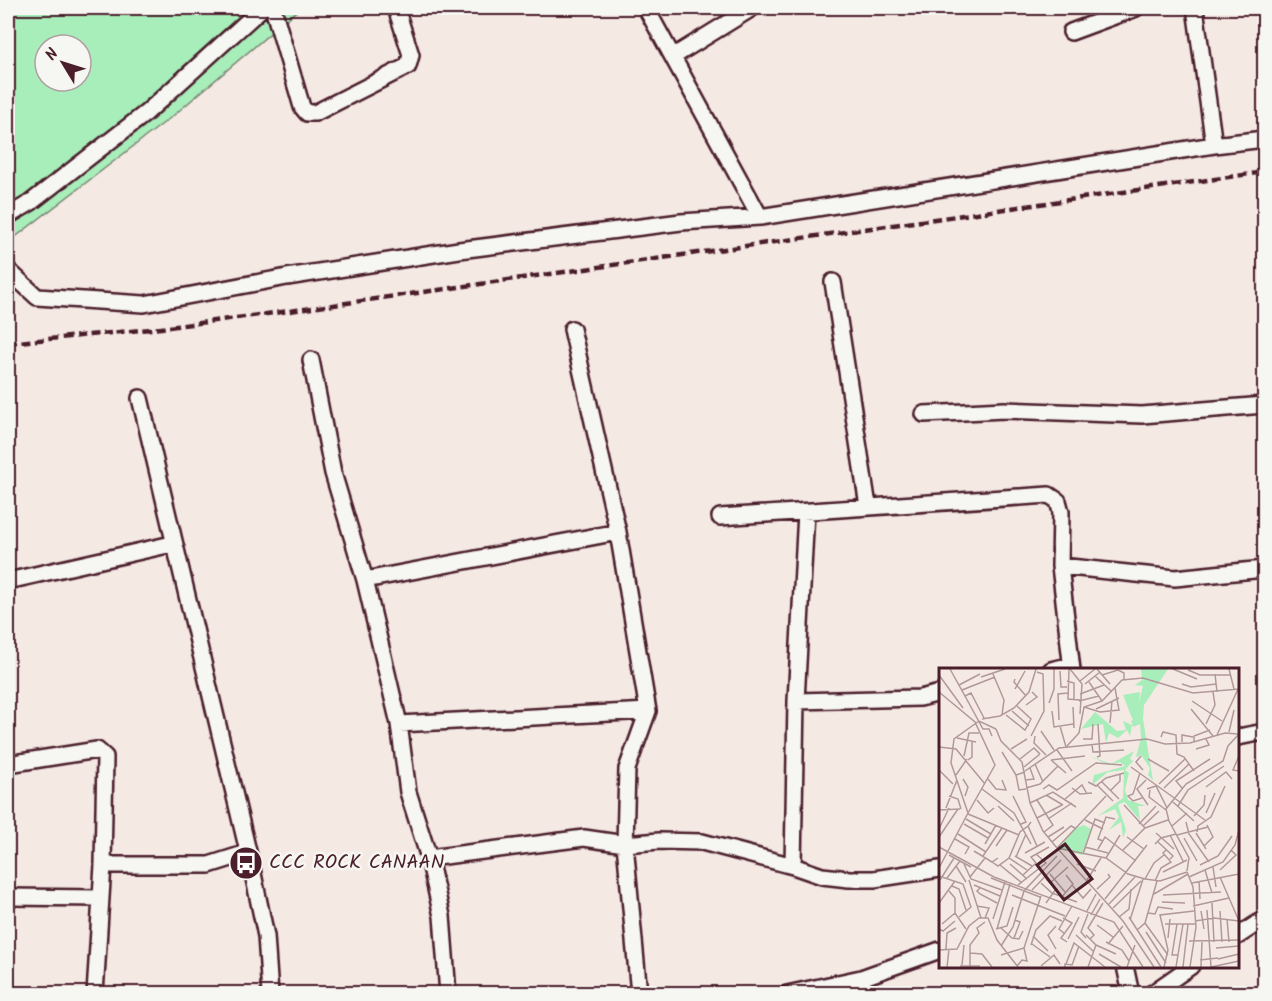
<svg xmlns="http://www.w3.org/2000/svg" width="1272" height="1001" viewBox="0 0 1272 1001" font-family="Kalam,sans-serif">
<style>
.grass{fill:#a8eeba;stroke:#798672;stroke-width:1.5;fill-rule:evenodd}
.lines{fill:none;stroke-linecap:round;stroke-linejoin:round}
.minor-casing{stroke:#4a1f2b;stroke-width:20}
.minor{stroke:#f6f6f2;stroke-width:15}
.rail{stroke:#4a1f2b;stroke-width:4.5;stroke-dasharray:9 4.5;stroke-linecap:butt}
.labels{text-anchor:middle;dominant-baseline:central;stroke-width:5;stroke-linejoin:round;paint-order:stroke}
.poi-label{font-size:20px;fill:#4a1f2b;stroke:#f6f6f2;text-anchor:start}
.inset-road{fill:none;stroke:#b1989a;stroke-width:1.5}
.view{fill:#4a1f2b;fill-opacity:0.15;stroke:#4a1f2b;stroke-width:3}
.inset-edge{fill:none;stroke:#4a1f2b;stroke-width:3}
</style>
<rect width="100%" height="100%" fill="#f5e9e4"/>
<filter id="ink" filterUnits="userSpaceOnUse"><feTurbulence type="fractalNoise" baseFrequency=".0167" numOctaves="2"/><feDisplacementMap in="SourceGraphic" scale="12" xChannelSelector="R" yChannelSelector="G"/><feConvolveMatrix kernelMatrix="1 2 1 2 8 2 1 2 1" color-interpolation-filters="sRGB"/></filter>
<g filter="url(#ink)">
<path class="grass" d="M8 8H300L174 115 10 241 8 240ZM45 45H81V81H45Z"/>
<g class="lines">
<defs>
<path id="minor" d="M273 8 302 107 307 113H315L408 66 411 55 396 8
M646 8 760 217
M1195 8 1214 145
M1071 32 1136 8
M674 56 752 8
M8 216 30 203 146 113 262 8
M8 270 37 297 144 304 287 277 459 250 681 222 760 217 1214 145 1264 139
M833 282 868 506
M572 329 618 532 648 711 627 769 625 844 639 994
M311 360 333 473 365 580 399 724 408 792 429 858 442 916 448 994
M140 398 251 864 266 936 270 994
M924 414 1004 410 1142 415 1264 405
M720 517 1049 495 1058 501 1061 512 1060 566 1072 670
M1060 566 1175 578 1264 569
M365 580 618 532
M8 581 172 544
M1051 670 1071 665
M796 701 920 698 940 693
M399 724 648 711
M1238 737 1264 732
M8 764 97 750 105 757 103 865 95 994
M429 858 584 838 625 844 659 841 702 842 793 866 822 876 849 879H874L940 869
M103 865H209L247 853
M793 866 796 701 806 512
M8 897 99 898
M1238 936 1264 919
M1125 966 1131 994
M861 978 940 950
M787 994 861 978 867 994
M1151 994 1191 966"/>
</defs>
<use href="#minor" class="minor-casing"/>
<use href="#minor" class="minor"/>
<path class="rail" d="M8 343 161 328 312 308 1264 172"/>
</g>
</g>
<defs>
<symbol id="bus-disc" viewBox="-11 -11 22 22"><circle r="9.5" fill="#4a1f2b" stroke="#f6f6f2"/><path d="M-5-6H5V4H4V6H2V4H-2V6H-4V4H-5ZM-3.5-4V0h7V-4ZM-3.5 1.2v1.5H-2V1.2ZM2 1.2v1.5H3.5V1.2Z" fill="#fff"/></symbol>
</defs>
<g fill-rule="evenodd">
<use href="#bus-disc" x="227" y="844" width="38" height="38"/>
</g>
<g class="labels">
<g class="poi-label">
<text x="269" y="863">CCC ROCK CANAAN</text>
</g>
</g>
<g transform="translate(939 668)">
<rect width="300" height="300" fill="#f5e9e4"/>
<path d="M201 24 199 44 195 55 184 27ZM156 44 178 63 187 62 184 53 193 57 191 68 188 62 179 70 170 65 167 75 164 56 142 61ZM195 83 191 91 194 93 186 102 190 105 186 122 189 132 207 138H199L201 152 184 132 185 102 169 104 153 117 155 107 186 98 181 94 170 97 151 88 172 96ZM145 157 152 161 144 187 119 181 137 160Z" fill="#a8eeba"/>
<path d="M202 1H229L205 37 204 51 214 113 209 107 211 100 202 87 197 89 202 70 201 56 194 59 192 52 195 53 204 18 196 17 203 12ZM187 128 184 132 193 138 185 134 179 137 187 162 184 170 182 154 170 162 180 149 176 141 159 148Z" fill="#a8eeba"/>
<path class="inset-road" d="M11 1 26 28 32 25 45 50M130 1 129 31 141 32M131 1 143 16 141 46M158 1 171 16M234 1 258 11M290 1 295 21M249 2 261 7H292M121 3 122 19H128M54 6 65 32 63 47M276 6 278 24M0 7 24 40M163 7 179 2 185 5V11M156 8 173 24M42 9 66 1M76 11 75 14 87 28M128 13 135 15V32M141 13 156 1M150 14 163 33M146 16 161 4M243 16 252 19 277 16M20 17 41 6M76 21 86 3M23 22 56 9M0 24 36 54 56 97 29 145M141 26 165 17M26 28 44 61H50L53 68M140 33 160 28M253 33 283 53M110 35 115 21V1M87 37 98 29 93 24M134 39 135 60M145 39 161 44 180 42 176 20M157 41 180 30M252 41 274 68M73 43 90 58M113 43 115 59 134 56M67 47 86 62 92 51 78 38M43 51 61 48 75 40 90 24 97 1M120 52 119 26 129 25M171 55 173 33M267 56 276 37 274 24M121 58 127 79M57 61 62 73 83 94 91 135 104 163 118 180 167 190 189 206 206 211 221 213 248 204M102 63 115 82M290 64 295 42M278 67 300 19M92 68 105 43 104 6 98 4M96 68 95 75 107 87M222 69 224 64 237 67 238 86 245 89 255 103M18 70 37 74M144 71H153L154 56M255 73V68L271 62M243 74V67L254 69M153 77 154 84 185 82M128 78 140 65 145 39 163 33 183 12 204 10 254 25 300 21M0 79 17 81 46 116M72 81 88 71M257 81 270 77 267 71M118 82 133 103M63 84 77 107M25 88 30 65H40M202 88 197 94 204 102M300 88 294 102 300 103M158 89 161 88 159 56M81 91 95 80 101 86M209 91 230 103M29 92 33 89V74M112 92 146 88M112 92 127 105M96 96 104 114M85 99 101 86M192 99 266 152M0 102 14 116M86 103 120 80 208 71 226 76 251 75 286 65 299 66M86 104 77 107 80 122 87 121M201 105 194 126 189 128 194 133 203 130M17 107 28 91M24 111 29 119 26 128M49 111 57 121 67 122 63 112M86 112 95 111 91 100M207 112 198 121 209 137M149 114 157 118 167 110 185 105M163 114 180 131M220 116 246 91M158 117 174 133M267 119 287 104 293 111M87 120 101 116 119 98M133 120 141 126 153 125M225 120 250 96M243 120 237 113 271 91M43 121 75 145 92 176M104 121 110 117 118 122 157 95 183 97M208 121 217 118 228 140M211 122 210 129 227 142M171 123 181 113V106M107 127 124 137M10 128 19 131 22 141M74 128 87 154 82 156M126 131 143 117 148 126M38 132 49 145 55 140M98 132 114 157 105 164M234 134 255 153M91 135 114 124 137 139M185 137 206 160M59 138 75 153M239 138 249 122 285 98M7 140 18 112M0 142 21 141M267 145 276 125M29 146 80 167M255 148 265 137 266 127M98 150 123 137M27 151 52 166M109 151 133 135M146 152 164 161M92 154 89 158 98 178M247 154 250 166 270 194M25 156 49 170M200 156 217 138M204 158 220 143M233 158 248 145M0 161 10 140M258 164 259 158 272 149 286 118M217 165 235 181M257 165 267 181M19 166 47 184M231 167 244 193M238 167 269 159M0 169 19 141M109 169 125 159M188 169 205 181M245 170 258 193M16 171 30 179 26 186M164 173 159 171 167 149 176 151M218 173 234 188 231 191M113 174 132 158 136 160M46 176 57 157M216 176 222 170 237 166M57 178 68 162M265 178 274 169 268 157M0 179 55 209 175 254 204 299M146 179 169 185M118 180 184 253 215 299M118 180 167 128M159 181 166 169 197 193M184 182 206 160 229 152M35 183 53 194 59 190M86 185 106 174M144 186 156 151 166 155M10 187 32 199M44 188 63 160M76 188 93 198M77 189 87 166M70 190 88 202M167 190 181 167M53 194 59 198 70 190 81 164 89 158M25 196 32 211 63 222M71 196 88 211M138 196 157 203M61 197 83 215M261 197 279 188 293 168M17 198 27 214M274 199 277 219M0 200 29 145 12 95 15 71 40 53 57 61M266 202 273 225M281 202 297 187 292 182M248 203 250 190 230 153 227 141 247 116 284 93 289 78 300 66M224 204 248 192M248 204 254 219 257 259 251 299M111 206 126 224M84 207 97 195 92 189 110 179M0 208 24 216 32 239 20 249M31 209 46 190M250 209 284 194 296 177 300 162M281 209 300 253M8 210 21 193M52 210 101 229M107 211 117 221 107 235M206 211 215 195 225 187M1 212 15 190M30 212 42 250M148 212 162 190M216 213 222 200 232 194 224 185 227 182M260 213 261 231M102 215 113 225 138 234M111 215 129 199M253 215 300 206M35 217 61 228M79 217 107 195 97 186M133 217 144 230 152 221M13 218 20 221 27 242M41 220 38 223 41 226 58 235M158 221 171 209 169 206M93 222 122 192M10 223 16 230V245M215 226 249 206M73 227 126 248M224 227 282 224M122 230 134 216 127 207M166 231 208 177M223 234 246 235M0 235 16 213M273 235 275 274M170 236 196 209M38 238 50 240 46 250M254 238 290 230M174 240 202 213M268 242 272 299M148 243 157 226M262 243 265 261M281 243 283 274M209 245 216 246 219 239 234 241M152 247 161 231M180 249 190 241 192 221M190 249 222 299M124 250 133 255 122 270 128 274M54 251 66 214M288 251 290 274M191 252 204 211M256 253 275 250 300 253M206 255 229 287M3 256 16 245 27 261M226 256H256M238 256 233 287H239M158 257 174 269M62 260 73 270 80 271 84 263M0 261 4 263 16 253M57 261 68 258 74 239M58 261 71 216M198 262 206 255 218 213M207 264 227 295M126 266 120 261 133 238M137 267 155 284M147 267 157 277 177 286M94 268 109 283M75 270 81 254 76 252M147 270 142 264 149 246M229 270 231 251M129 271 140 249M151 271 155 267 149 260 164 235M250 273 300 272M167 274 183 282 190 293M93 276 111 289M169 276 184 258M92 277 97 262 111 248 123 253M62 278 74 259 85 223 118 188M277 280 300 278M7 281 8 265 17 260M117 281 109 267 117 258M0 282 18 281 30 258 40 250H49L58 272 79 299M31 285 43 286 53 299M160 286 182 299M62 287 85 280 102 228M279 291 300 286M261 292 279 290M127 296 135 275 166 299M23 297 25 277M21 298H41M78 298 83 292 88 293 85 280M102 298 115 287 121 296M8 299 10 281M31 299V277L40 265 38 260 46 254M126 299V296L133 297 140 278M149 299 157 277M188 299 196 277M225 299 229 282 221 247 255 243M237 299 244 256M244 299 249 256M262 299 263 274M272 299 300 293"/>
<path class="view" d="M126 176 153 211 125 232 98 197Z"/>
<rect width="300" height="300" class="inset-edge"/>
</g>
<rect width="1272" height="1001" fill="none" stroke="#f6f6f2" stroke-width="30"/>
<rect x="15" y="15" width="1242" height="971" fill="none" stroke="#4a1f2b" stroke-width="2" filter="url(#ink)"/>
<g transform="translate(63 63) rotate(308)"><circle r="28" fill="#f6f6f2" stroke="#b1a0a2" stroke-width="1.5"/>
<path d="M0-4.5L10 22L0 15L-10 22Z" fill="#4a1f2b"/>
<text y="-9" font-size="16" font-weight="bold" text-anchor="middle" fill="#4a1f2b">N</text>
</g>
</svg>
